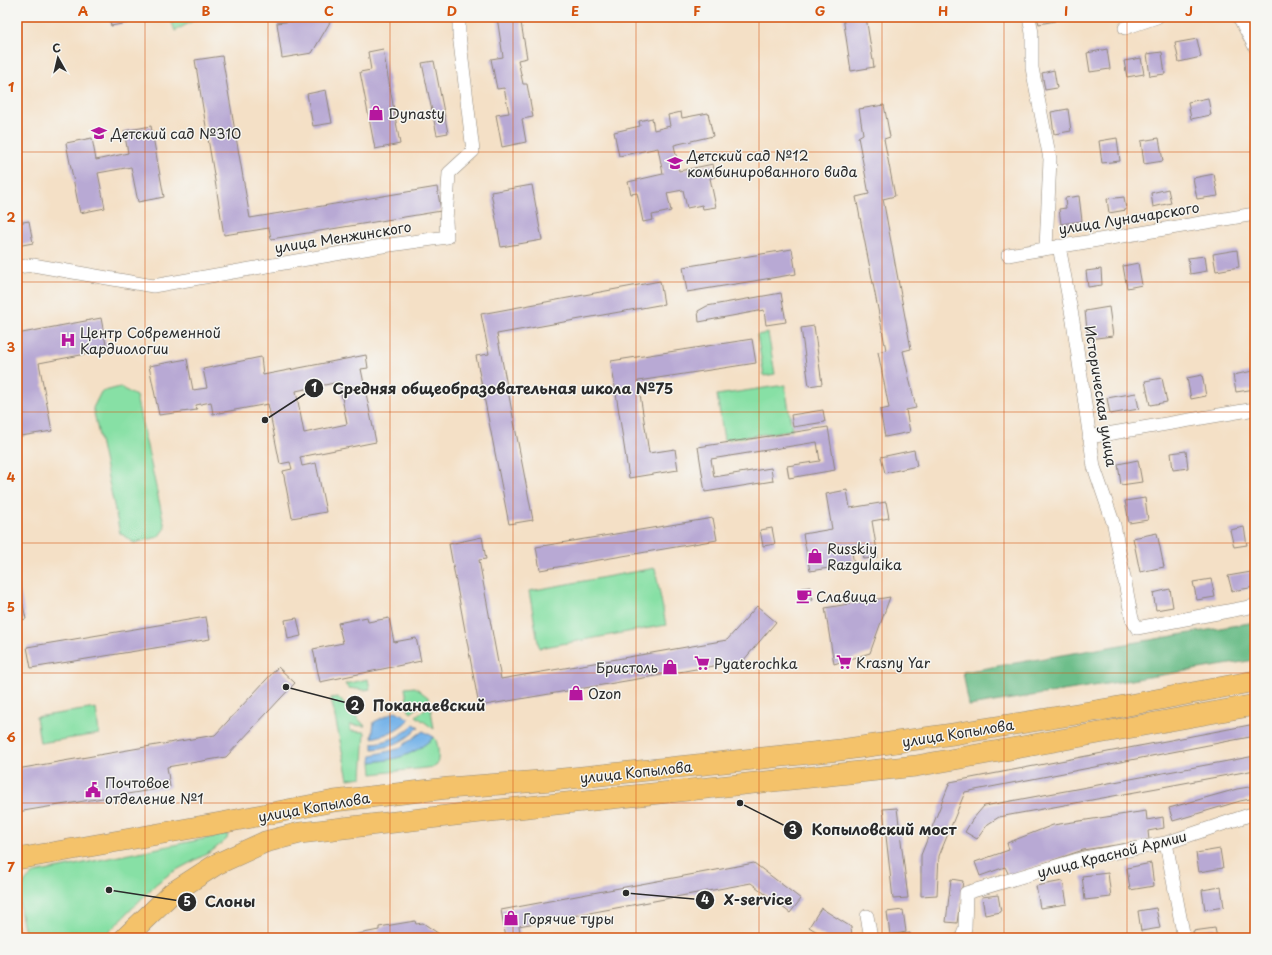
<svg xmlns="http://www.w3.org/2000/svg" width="1272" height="955" viewBox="0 0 1272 955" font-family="'Playpen Sans',sans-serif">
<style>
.green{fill:#87e0a5;stroke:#598668}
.forest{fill:#6dbe8a;stroke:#4c745a}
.water{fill:#77b4e9;stroke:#51708a}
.building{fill:#b8a9d4;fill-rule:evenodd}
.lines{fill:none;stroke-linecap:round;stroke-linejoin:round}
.minor-casing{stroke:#908678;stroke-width:14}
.primary-casing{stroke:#908678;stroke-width:22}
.minor{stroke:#fff;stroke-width:13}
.primary{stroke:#f4c26a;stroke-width:21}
.grid{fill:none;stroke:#d5540f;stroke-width:1;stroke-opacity:0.55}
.labels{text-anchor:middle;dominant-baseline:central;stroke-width:3;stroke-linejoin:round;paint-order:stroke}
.poi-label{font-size:14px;fill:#2b2b2b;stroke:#f6f6f2;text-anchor:start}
.street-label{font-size:14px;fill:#2b2b2b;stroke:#f6f6f2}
.leader{fill:none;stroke:#2b2b2b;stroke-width:1.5}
.callout-dot{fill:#2b2b2b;stroke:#f6f6f2;stroke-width:1.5}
.mark-label{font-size:12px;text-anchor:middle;font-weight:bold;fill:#fff}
.callout-label{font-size:15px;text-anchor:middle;font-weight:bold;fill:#2b2b2b;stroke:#f6f6f2;stroke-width:3;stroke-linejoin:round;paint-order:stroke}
.neatline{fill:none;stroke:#d5540f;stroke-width:1.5}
.grid-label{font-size:13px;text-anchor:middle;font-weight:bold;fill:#d5540f}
</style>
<rect width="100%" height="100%" fill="#f6f6f2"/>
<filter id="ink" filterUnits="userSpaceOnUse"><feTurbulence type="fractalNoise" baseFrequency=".025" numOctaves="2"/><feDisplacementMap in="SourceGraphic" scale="8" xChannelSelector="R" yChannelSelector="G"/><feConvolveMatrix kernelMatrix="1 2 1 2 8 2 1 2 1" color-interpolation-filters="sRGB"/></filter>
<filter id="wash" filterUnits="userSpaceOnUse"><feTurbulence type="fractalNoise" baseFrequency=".012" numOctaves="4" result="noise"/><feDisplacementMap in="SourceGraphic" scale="16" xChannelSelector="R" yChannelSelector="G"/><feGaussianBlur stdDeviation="0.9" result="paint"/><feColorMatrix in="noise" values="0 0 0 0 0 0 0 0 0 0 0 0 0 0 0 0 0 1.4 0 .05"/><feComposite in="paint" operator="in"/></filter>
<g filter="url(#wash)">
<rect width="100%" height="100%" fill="#f4e0c6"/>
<path class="green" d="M170 17H200L175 31Z
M768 333 775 374 764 376 757 335Z
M785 385 792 430 724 440 717 395Z
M120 387 136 396 165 528 158 537 134 543 120 533 93 408 101 392Z
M655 568 666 625 539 648 529 591Z
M368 679 370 689 364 690 348 688 345 684Z
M415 687 429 698 434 729 416 716 429 706 426 701 411 713 409 711 405 688Z
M338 697 365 726 350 725V731L365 732 362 777 348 779 331 698Z
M96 708 99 734 40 743 36 717Z
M434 737C439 743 439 757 437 765L434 767 372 774 371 762C399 759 412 756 434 737Z
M228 834 227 839 212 851 171 873 156 884 103 938H26C22 914 10 889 35 873Z"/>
<path class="forest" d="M1255 622V660L969 706 963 672Z"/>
<path class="water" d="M396 711 409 719C399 730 386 735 372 738L374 722Z
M414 724 419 727C407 740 391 748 373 749V743C388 742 404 735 414 724Z
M423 731 434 737C412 756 399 759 371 762L372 755 398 749Z"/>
<g id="blocks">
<path class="building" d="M109 17H143V20L111 26Z
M299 17H333L312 53 282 58 277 23 300 20Z
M497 17H520L527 58 518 60 523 84H527L533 117 522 119 526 142 502 147 496 115 509 113 504 88 497 89 491 59 503 57Z
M843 17H866L874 67 851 71Z
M1037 17H1054L1055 21 1039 24Z
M1197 39 1201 57 1179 62 1175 43Z
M383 49 400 144 375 149 360 72 371 70 368 52Z
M1107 49 1110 69 1090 72 1087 53Z
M1162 52 1165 74 1150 76 1147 54Z
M222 56 250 218 437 187 441 211 271 239 269 228 224 235 195 60Z
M1141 58 1144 74 1127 77 1124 61Z
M434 61 448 133 437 135 422 63Z
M1054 70 1057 88 1045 90 1042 73Z
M326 90 332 123 313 126 307 94Z
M1208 98 1211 115 1191 119 1188 102Z
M884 105 890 137 884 139 895 196 883 199 911 349 903 351 916 408 906 410 910 432 885 437 880 410 889 408 878 352 886 350 856 197 869 194 858 137 863 134 859 109Z
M1068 109 1071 131 1054 134 1051 112Z
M681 112 682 118 708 113 713 136 674 145 679 171 713 164 715 177 710 178 716 207 703 209 702 205 687 208 683 190 667 193 671 211 652 215 653 220 643 222 637 193 631 194 628 182 663 174 658 148 619 156 614 132 640 126 639 121 652 118 654 130 670 126 668 115Z
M151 126 164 197 138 202 131 167 98 173 105 208 80 213 66 143 92 138 96 160 128 153 124 131Z
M1117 138 1120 161 1102 163 1099 141Z
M1159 138 1163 161 1144 164 1141 141Z
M1214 174 1218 196 1197 199 1193 178Z
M532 185 542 240 501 247 491 192Z
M1168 189 1171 203 1153 207 1151 193Z
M1079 196 1082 221 1061 224 1059 209 1066 208 1065 198Z
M1124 197 1126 210 1109 213 1107 199Z
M29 221 33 243 17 246V223Z
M792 249 796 274 687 292 683 267Z
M1237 250 1239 267 1216 271 1213 254Z
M1205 256 1207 271 1190 274 1188 258Z
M1138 263 1142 285 1127 288 1123 266Z
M1101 269 1102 285 1088 287 1086 271Z
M660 281 664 304 497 334 533 520 509 524 476 356 489 354 481 314Z
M781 293 786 322 766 325 764 310 699 322 698 311 707 306Z
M1109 307 1113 336 1088 339 1085 311Z
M101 318 107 350 39 363 52 431 21 436 17 413V334Z
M814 326 822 384 809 386 801 328Z
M752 339 756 363 638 381 649 453 675 449 678 470 629 478 611 361Z
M366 355 368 368 361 369 376 442 300 457 302 466 316 463 326 512 292 518 283 471 292 469 290 462 280 464 268 404 213 414 211 402 196 405 197 410 159 415 149 366 187 359 193 390 207 388 203 369 261 357 263 375ZM339 382 347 424 304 433 296 391Z
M1253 371 1255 389 1236 392 1233 375Z
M1202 375 1206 396 1191 399 1187 378Z
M1162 378 1167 402 1150 405 1145 381Z
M1136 393 1139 409 1110 414 1107 398Z
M823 410 825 422 793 427 791 415Z
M828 427 835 470 789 478 787 466 820 461 817 442 711 459 714 477 771 468 773 481 705 492 698 447Z
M914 450 917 466 885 473 881 457Z
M1186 451 1188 468 1173 470 1171 453Z
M1138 460 1142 482 1121 485 1118 464Z
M847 490 850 508 886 502 889 518 872 521 878 557 864 559 861 545 851 547 854 564 810 571 803 534 832 529 826 494Z
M1145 498 1148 520 1129 523 1125 501Z
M713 518 717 540 540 570 536 547Z
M1244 527 1247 545 1234 547 1230 530Z
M772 528 775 544 763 546 760 530Z
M1157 533 1164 567 1140 572 1133 538Z
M482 537 486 559 479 560 501 679 727 640 757 606 776 622 743 661 479 706 449 544Z
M1251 572 1255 587 1232 591 1228 576Z
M17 577 26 619 17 621Z
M1211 579 1215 597 1197 600 1193 582Z
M810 587 813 600 804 602 802 588Z
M1170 589 1173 607 1156 610 1153 593Z
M890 597 870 653 834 664 825 608Z
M206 617 210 639 31 668 27 647Z
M367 617 368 622 389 618 394 642 416 638 421 661 320 682 313 649 343 643 338 623Z
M297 618 301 636 288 639 285 620Z
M278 667 295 683 226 757 167 767 170 787 17 812V769L215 735Z
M1255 724V736L965 792 939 856 937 895 921 896V855L950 782Z
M1255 756V770L999 817 988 824 977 839 965 832 972 820 984 806Z
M1255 786V798L1240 801 1173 821 1169 808 1237 789Z
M897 808 908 898 893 899 883 809Z
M1146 811 1147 820 1163 817 1164 828 1148 831 1149 840 1083 850 1009 875 1005 867 980 876 975 862 1009 850 1007 843 1053 825Z
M1220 849 1223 868 1199 872 1196 853Z
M754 863 801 899 790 913 751 883 519 926 521 938H506L501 910Z
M1151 863 1154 886 1130 890 1127 868Z
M1108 873 1111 897 1085 900 1082 876Z
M951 879 963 881 957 923 946 922Z
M1063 881 1067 904 1040 908 1036 886Z
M1221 887 1224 907 1205 910 1202 890Z
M998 895 1001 912 985 915 982 897Z
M821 908 851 927 852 938H827L809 927Z
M1156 908 1160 928 1141 931 1138 911Z
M903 910 906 932 890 935 887 912Z
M415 921 416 924 423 923 445 938H347L348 936 379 930V927Z
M1215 928 1217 938H1194L1193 931Z
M910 933V938H898L897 935Z"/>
</g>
</g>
<g filter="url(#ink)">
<use href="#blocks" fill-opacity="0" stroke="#908678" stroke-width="1"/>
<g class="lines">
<defs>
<path id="minor" d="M1029 17 1032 33V68L1050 159 1046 248
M1239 17 1255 47
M1125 28 1157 17
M1059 246 1073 321 1094 467 1114 525 1132 619 1137 628 1255 606
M1008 255 1255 214
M17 267 33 265 153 286 376 247 447 237 446 221 449 173 473 151 459 34V17
M1089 437 1255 409
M1166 843 1184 938
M867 916 871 938
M17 932 18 938
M962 938 965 928 966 893 1084 858 1166 843 1255 813"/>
<path id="primary" d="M17 859 226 822 334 801 448 788 553 780 840 750 953 734 1113 708 1255 681
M125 938 172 893 217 864 265 842 300 833 481 812 916 766 1255 705"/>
</defs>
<use href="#minor" class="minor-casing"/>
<use href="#primary" class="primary-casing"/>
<use href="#minor" class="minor"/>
<use href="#primary" class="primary"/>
</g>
</g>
<path class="grid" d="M145 17V938M268 17V938M390 17V938M513 17V938M636 17V938M759 17V938M882 17V938M1004 17V938M1127 17V938M17 152H1255M17 282H1255M17 412H1255M17 543H1255M17 673H1255M17 803H1255"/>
<defs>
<symbol id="shop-bare" viewBox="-9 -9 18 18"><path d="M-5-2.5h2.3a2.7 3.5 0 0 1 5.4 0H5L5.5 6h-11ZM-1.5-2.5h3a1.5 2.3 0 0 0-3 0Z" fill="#b5179e" stroke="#f6f6f2" stroke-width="2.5" paint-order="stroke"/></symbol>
<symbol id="school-bare" viewBox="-9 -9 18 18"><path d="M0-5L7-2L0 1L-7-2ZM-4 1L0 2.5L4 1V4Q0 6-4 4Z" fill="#b5179e" stroke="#f6f6f2" stroke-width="2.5" paint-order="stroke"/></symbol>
<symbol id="hospital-bare" viewBox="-9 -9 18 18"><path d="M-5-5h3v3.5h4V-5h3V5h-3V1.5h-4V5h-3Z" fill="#b5179e" stroke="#f6f6f2" stroke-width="2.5" paint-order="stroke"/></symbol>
<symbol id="cafe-bare" viewBox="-9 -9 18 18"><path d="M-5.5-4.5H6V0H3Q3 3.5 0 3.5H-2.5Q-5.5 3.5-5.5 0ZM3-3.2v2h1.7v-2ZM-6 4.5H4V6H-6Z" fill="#b5179e" stroke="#f6f6f2" stroke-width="2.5" paint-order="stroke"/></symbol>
<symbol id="supermarket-bare" viewBox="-9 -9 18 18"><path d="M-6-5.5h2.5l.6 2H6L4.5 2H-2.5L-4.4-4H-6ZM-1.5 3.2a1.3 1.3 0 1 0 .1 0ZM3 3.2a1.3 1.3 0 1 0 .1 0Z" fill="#b5179e" stroke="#f6f6f2" stroke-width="2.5" paint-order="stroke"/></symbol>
<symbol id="civic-bare" viewBox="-9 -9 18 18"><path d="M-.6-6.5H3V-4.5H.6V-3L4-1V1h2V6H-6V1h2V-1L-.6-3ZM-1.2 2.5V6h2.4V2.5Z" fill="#b5179e" stroke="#f6f6f2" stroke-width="2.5" paint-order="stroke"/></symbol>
</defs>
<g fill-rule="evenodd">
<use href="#shop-bare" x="365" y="102" width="22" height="22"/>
<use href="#school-bare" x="88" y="122" width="22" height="22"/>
<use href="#school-bare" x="664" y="152" width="22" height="22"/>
<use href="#hospital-bare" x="57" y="329" width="22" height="22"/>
<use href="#shop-bare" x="804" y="545" width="22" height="22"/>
<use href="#cafe-bare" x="793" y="585" width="22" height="22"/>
<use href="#supermarket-bare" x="833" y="651" width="22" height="22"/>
<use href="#supermarket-bare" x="691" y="652" width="22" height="22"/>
<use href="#shop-bare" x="659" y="656" width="22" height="22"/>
<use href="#shop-bare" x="565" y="682" width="22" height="22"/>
<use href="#civic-bare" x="82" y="779" width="22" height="22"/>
<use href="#shop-bare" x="500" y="907" width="22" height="22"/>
</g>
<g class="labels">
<g class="poi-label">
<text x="388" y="113">Dynasty</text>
<text x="111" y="133">Детский сад №310</text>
<text x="687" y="155">Детский сад №12<tspan x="687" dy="16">комбинированного вида</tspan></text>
<text x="80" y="332">Центр Современной<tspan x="80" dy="16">Кардиологии</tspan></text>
<text x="827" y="548">Russkiy<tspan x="827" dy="16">Razgulaika</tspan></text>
<text x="816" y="596">Славица</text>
<text x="856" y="662">Krasny Yar</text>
<text x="714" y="663">Pyaterochka</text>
<text x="658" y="667" text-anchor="end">Бристоль</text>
<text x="588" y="693">Ozon</text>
<text x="105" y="782">Почтовое<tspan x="105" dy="16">отделение №1</tspan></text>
<text x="523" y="918">Горячие туры</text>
</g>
<g class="street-label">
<text transform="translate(1129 218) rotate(-9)">улица Луначарского</text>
<text transform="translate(343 237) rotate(-9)">улица Менжинского</text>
<text transform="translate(1101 396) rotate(81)">Историческая улица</text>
<text transform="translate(958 733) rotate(-9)">улица Копылова</text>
<text transform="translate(636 772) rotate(-6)">улица Копылова</text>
<text transform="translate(314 807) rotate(-10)">улица Копылова</text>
<text transform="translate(1112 854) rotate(-14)">улица Красной Армии</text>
</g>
</g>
<path class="leader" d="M265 420L314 388M286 687L355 705M740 803L793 830M626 893L705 900M109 890L187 902"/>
<g class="callout-dot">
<circle cx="265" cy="420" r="4"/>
<circle cx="286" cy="687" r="4"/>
<circle cx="740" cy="803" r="4"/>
<circle cx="626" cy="893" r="4"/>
<circle cx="109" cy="890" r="4"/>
<circle cx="314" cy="388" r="10"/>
<circle cx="355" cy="705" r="10"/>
<circle cx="793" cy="830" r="10"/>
<circle cx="705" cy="900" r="10"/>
<circle cx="187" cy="902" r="10"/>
</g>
<g class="mark-label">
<text x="314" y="392">1</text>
<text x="355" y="710">2</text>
<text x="793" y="834">3</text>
<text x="705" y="904">4</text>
<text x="187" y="906">5</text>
</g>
<g class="callout-label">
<text x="503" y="394">Средняя общеобразовательная школа №75</text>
<text x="429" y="711">Поканаевский</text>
<text x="884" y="835">Копыловский мост</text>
<text x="758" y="905">X-service</text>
<text x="230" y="907">Слоны</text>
</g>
<rect width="1272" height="955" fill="none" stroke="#f6f6f2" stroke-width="44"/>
<g transform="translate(58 58) rotate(352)" stroke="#f6f6f2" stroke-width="3" paint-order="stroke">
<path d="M0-3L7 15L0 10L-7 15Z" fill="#2b2b2b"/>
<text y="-6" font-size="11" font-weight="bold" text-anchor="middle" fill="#2b2b2b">С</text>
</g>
<rect x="22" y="22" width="1228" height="911" class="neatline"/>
<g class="grid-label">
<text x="83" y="16">A</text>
<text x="206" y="16">B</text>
<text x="329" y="16">C</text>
<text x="452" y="16">D</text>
<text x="575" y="16">E</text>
<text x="697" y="16">F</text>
<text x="820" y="16">G</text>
<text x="943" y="16">H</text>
<text x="1066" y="16">I</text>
<text x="1189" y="16">J</text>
<text x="11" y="92">1</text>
<text x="11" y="222">2</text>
<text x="11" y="352">3</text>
<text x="11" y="482">4</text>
<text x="11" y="612">5</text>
<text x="11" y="742">6</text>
<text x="11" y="872">7</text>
</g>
</svg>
